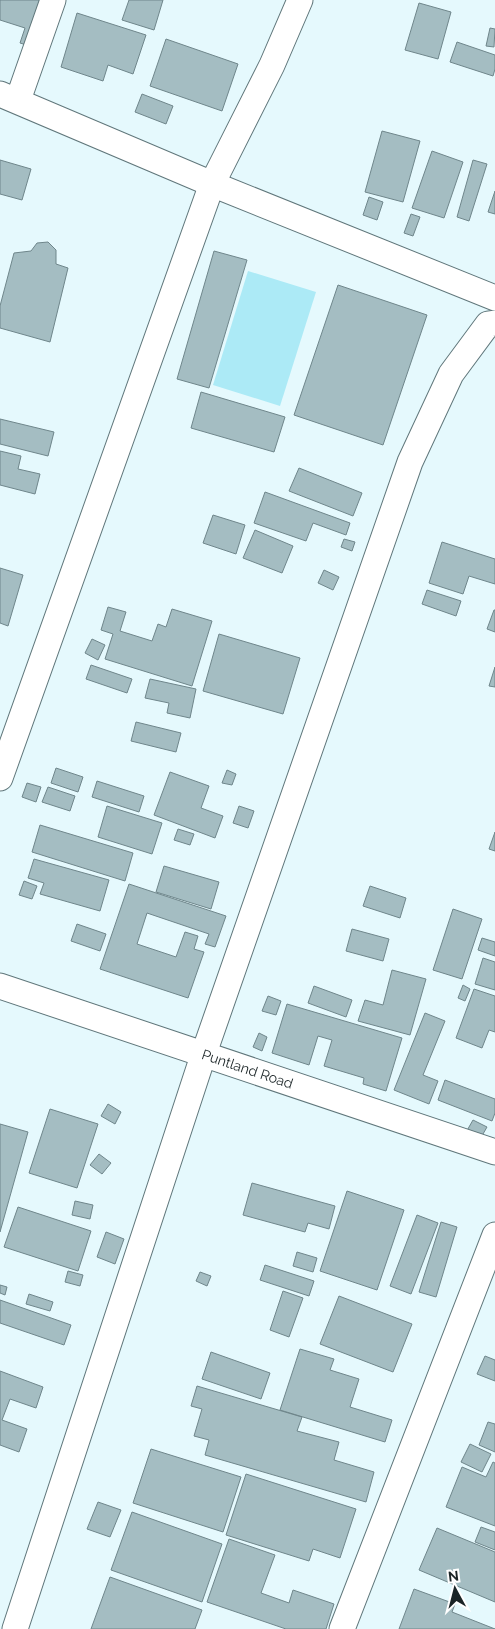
<svg xmlns="http://www.w3.org/2000/svg" width="495" height="1629" viewBox="0 0 495 1629" font-family="Raleway,sans-serif">
<style>
.green{fill:#aceaf6}
.building{fill:#a4bdc2;stroke:#6f868b}
.lines{fill:none;stroke-linecap:round;stroke-linejoin:round}
.street-casing{stroke:#60777b;stroke-width:27}
.street{stroke:#fff;stroke-width:25}
.labels{text-anchor:middle;dominant-baseline:central;stroke-width:4;stroke-linejoin:round;paint-order:stroke}
.street-label{font-size:14px;fill:#1a2426;stroke:#fff}
</style>
<rect width="100%" height="100%" fill="#e5f9fd"/>
<path class="green" d="M248 271 316 292 280 406 213 385Z"/>
<path class="building" d="M0 0H42L33 47 20 43 25 28 0 20Z
M129 0H163L154 30 122 20Z
M419 3 451 12 438 59 405 50Z
M77 13 146 35 133 74 108 65 103 81 61 67Z
M490 28 495 29 494 47 486 46Z
M166 39 238 64 222 111 150 86Z
M457 42 495 55V69L493 76 450 62Z
M142 94 173 106 166 124 135 112Z
M382 131 420 141 403 202 365 192Z
M432 151 463 162 444 218 412 208Z
M0 160 31 169 22 200 0 194Z
M473 160 487 164 469 221 457 217Z
M495 191V214L488 212Z
M369 197 383 202 377 220 363 215Z
M411 214 420 217 413 236 404 233Z
M48 242 56 250V264L68 268 50 342 0 328V306L14 253 31 251 37 243Z
M214 251 247 260 209 388 177 379Z
M338 285 427 315 383 445 294 415Z
M201 392 285 417 274 452 191 428Z
M0 419 54 432 48 456 0 444Z
M0 451 21 456 18 469 40 474 35 494 0 485Z
M299 468 362 493 353 516 289 491Z
M265 492 350 523 346 535 313 523 306 541 254 523Z
M213 515 245 525 236 554 203 543Z
M255 530 293 546 282 573 243 558Z
M344 539 355 542 352 551 341 547Z
M442 542 495 559V584L469 576 463 594 429 583Z
M0 568 23 575 8 626 0 623Z
M324 570 339 577 333 590 318 583Z
M427 590 461 601 456 616 422 604Z
M108 607 126 612 120 631 152 641 158 624 166 627 172 609 212 621 192 686 105 659 113 634 101 630Z
M494 610H495V632L487 629Z
M219 634 300 658 283 714 203 691Z
M92 639 105 645 98 660 85 653Z
M91 665 132 679 127 693 86 679Z
M495 667V687L489 686Z
M150 679 196 689 190 718 167 713 169 703 145 698Z
M136 722 181 733 176 752 131 741Z
M56 768 83 777 78 792 51 783Z
M227 770 236 774 232 785 222 783Z
M170 772 209 786 201 808 223 816 215 838 154 815Z
M97 781 144 796 139 812 92 797Z
M27 783 41 787 36 802 22 797Z
M48 787 75 796 70 811 42 802Z
M107 806 162 823 152 854 98 837Z
M239 806 254 811 248 828 233 823Z
M40 825 133 853 125 881 32 852Z
M178 829 194 834 190 845 174 840Z
M495 832V851L489 849Z
M34 859 109 880 100 911 40 894 44 883 28 878Z
M164 866 219 882 211 909 156 892Z
M24 881 37 886 32 899 19 895Z
M129 884 226 916 215 947 205 944 209 934 147 913 137 944 176 957 185 932 198 936 194 949 204 952 188 998 100 969Z
M370 886 406 898 400 918 363 906Z
M453 909 482 919 462 979 433 970Z
M77 924 106 934 100 951 71 941Z
M352 929 389 939 383 961 346 951Z
M482 938 495 942V956L478 950Z
M483 958 495 962V990L475 984Z
M392 970 426 979 410 1035 358 1021 365 1000 383 1005Z
M463 985 470 989 465 1001 458 998Z
M314 986 352 1000 346 1017 308 1003Z
M474 989 495 996V1032L489 1030 482 1048 456 1038Z
M268 996 281 1001 276 1015 262 1011Z
M287 1004 402 1038 386 1091 363 1084 364 1078 324 1066 332 1040 318 1036 309 1065 272 1053Z
M425 1013 445 1021 423 1075 438 1081 429 1104 394 1090Z
M259 1033 267 1037 262 1051 253 1047Z
M445 1080 495 1099V1113L492 1121 438 1100Z
M108 1104 121 1112 115 1124 101 1116Z
M50 1109 98 1124 77 1188 29 1173Z
M473 1120 487 1127 479 1141 465 1134Z
M0 1124 28 1132 0 1232Z
M99 1154 111 1163 102 1174 90 1165Z
M252 1183 335 1206 329 1229 308 1223 305 1232 243 1215Z
M347 1191 404 1210 377 1290 320 1271Z
M75 1201 93 1205 90 1219 72 1215Z
M18 1207 91 1231 78 1271 4 1247Z
M417 1215 438 1223 411 1294 390 1286Z
M441 1222 457 1227 436 1297 419 1292Z
M106 1232 124 1239 115 1264 97 1257Z
M297 1252 317 1258 313 1272 293 1266Z
M265 1265 314 1281 309 1296 260 1280Z
M68 1271 83 1275 80 1286 65 1282Z
M200 1272 211 1276 207 1286 196 1281Z
M0 1285 7 1287 5 1295 0 1293Z
M283 1291 303 1298 289 1337 270 1330Z
M29 1294 53 1302 50 1311 26 1304Z
M339 1296 412 1324 393 1372 320 1344Z
M0 1300 71 1325 64 1345 0 1323Z
M300 1349 334 1359 330 1370 359 1379 350 1407 392 1420 385 1442 280 1410Z
M211 1352 270 1373 261 1399 202 1379Z
M485 1356 495 1360V1381L477 1374Z
M0 1371 43 1387 36 1408 10 1399 2 1420 27 1429 19 1452 0 1445Z
M197 1386 302 1417 297 1431 339 1442 334 1460 374 1472 366 1502 205 1455 209 1440 194 1436 202 1409 191 1406Z
M488 1422 495 1424V1452L479 1445Z
M470 1444 491 1454 482 1472 461 1462Z
M151 1449 241 1477 223 1532 133 1503Z
M493 1462 495 1463V1526L446 1507 462 1467 486 1477Z
M246 1474 356 1509 340 1558 313 1549 309 1561 226 1535Z
M98 1502 121 1510 110 1537 87 1529Z
M132 1512 222 1544 202 1602 111 1570Z
M481 1527 495 1532V1550L475 1542Z
M437 1528 495 1552V1602L419 1570Z
M229 1539 275 1555 261 1593 289 1603 293 1590 334 1604 326 1629H286L207 1602Z
M110 1577 202 1610 195 1629H91Z
M414 1589 455 1604 452 1612 495 1629H399Z"/>
<g class="lines">
<defs>
<g id="street">
<path d="M0 94 212 184 495 298"/>
<path d="M18 100 53 0"/>
<path d="M0 778 212 184 272 65 300 0"/>
<path id="s1" d="M0 986 495 1152"/>
<path d="M15 1629 204 1053 410 462 451 374 488 324 495 323"/>
<path d="M342 1629 495 1235"/>
</g>
</defs>
<use href="#street" class="street-casing"/>
<use href="#street" class="street"/>
</g>
<g class="labels">
<g class="street-label">
<text stroke="none"><textPath href="#s1" startOffset="261">Puntland Road</textPath></text>
</g>
</g>
<g transform="translate(455 1589) rotate(353)" stroke="#ffffff" stroke-width="4" paint-order="stroke">
<path d="M0-4L9 19L0 12L-9 19Z" fill="#1a2426"/>
<text y="-8" font-size="14" font-weight="bold" text-anchor="middle" fill="#1a2426">N</text>
</g>
</svg>
